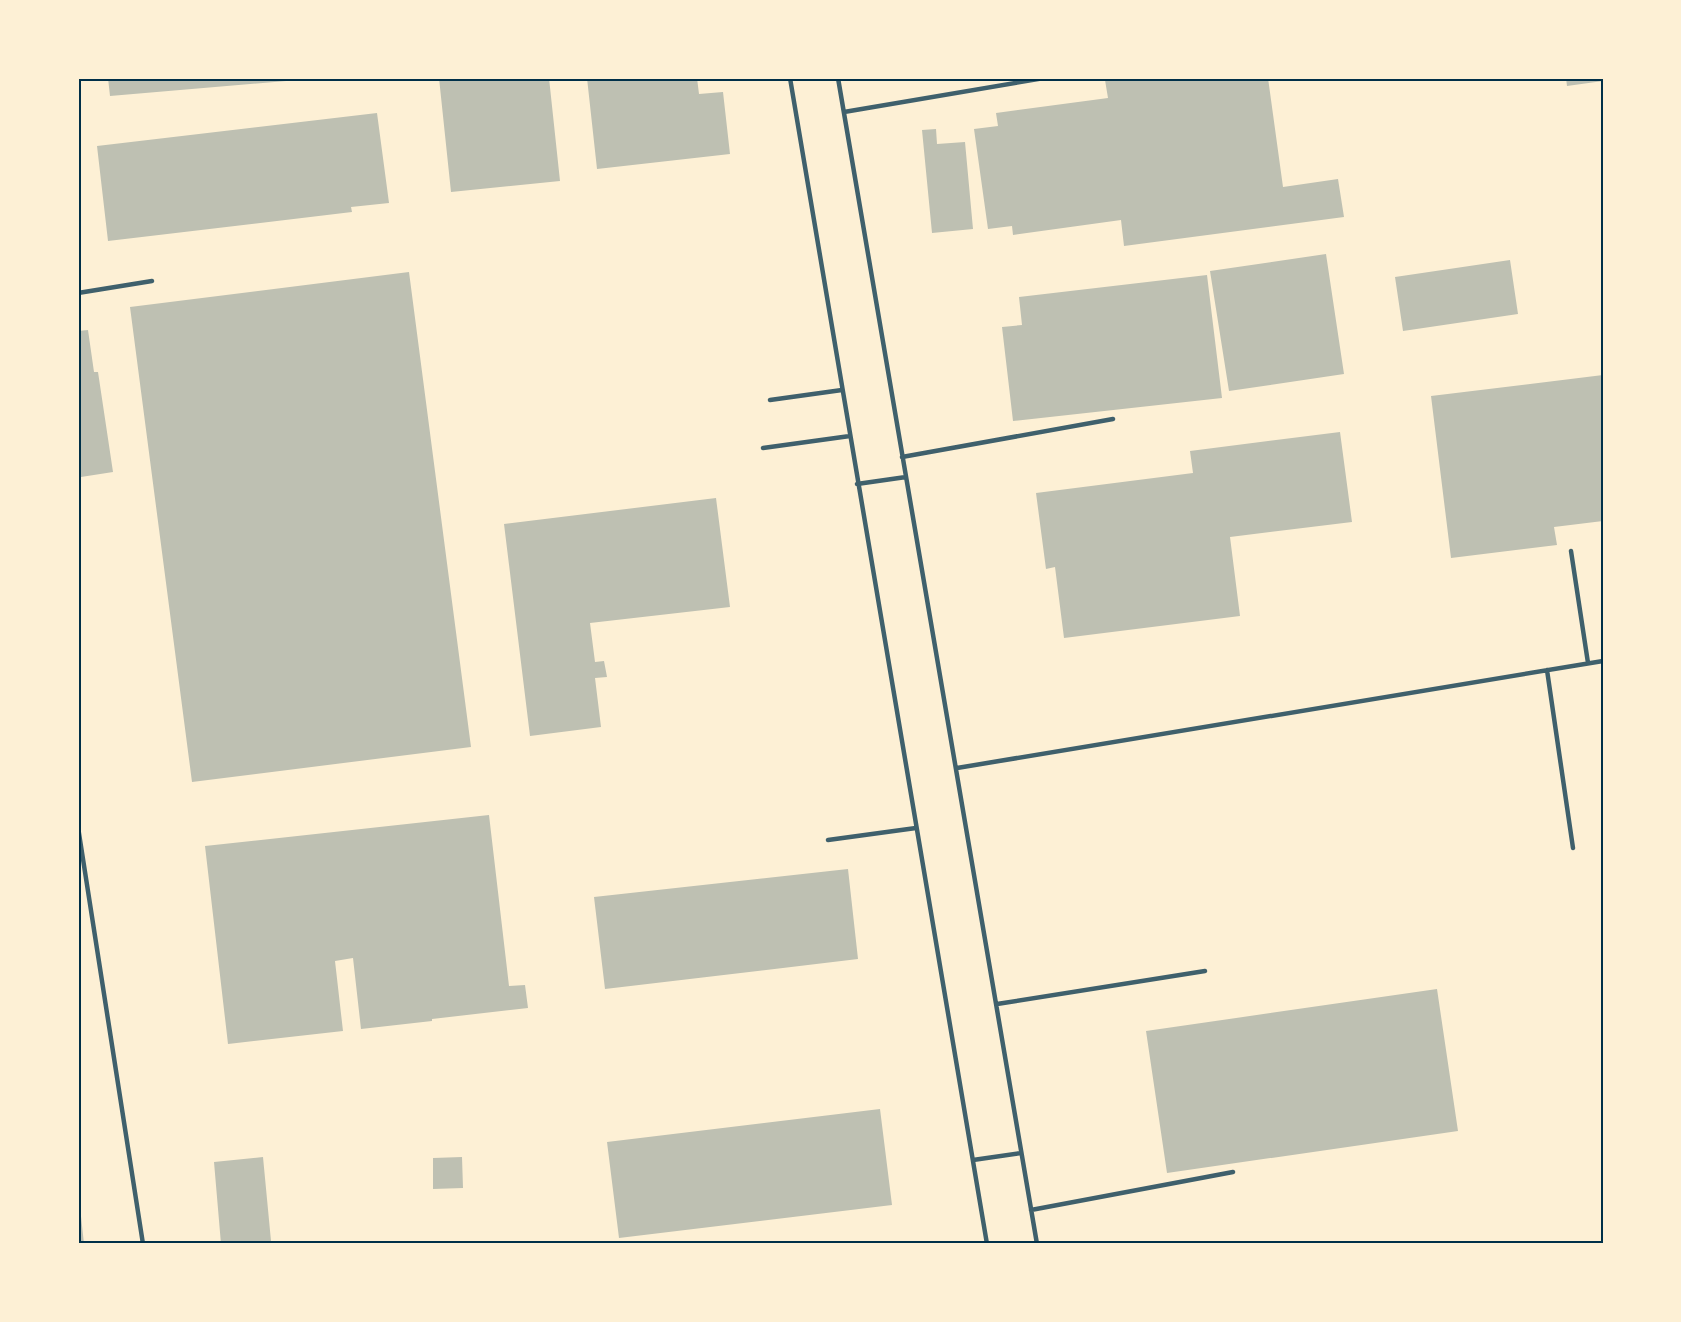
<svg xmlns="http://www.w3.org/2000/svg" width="1681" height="1322" viewBox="0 0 1681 1322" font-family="'Roboto Serif',serif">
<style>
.building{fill:#bec0b2}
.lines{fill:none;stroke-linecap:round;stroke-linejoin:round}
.service{stroke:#3f606c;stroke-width:4.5}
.neatline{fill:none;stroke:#003049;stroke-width:2}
</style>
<rect width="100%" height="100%" fill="#fdf0d5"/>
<path class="building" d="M108 78H297L298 80 110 96Z
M439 78H549L560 181 451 192Z
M587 78H697L699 94 723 92 730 154 597 169Z
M1125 78H1268L1283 187 1338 179 1344 217 1124 246 1121 220 1013 235 1012 226 988 229 974 129 998 126 996 113 1108 98 1105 80Z
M1566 78H1603V81L1567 86Z
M377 113 389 203 351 207 352 212 108 241 97 146Z
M936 129 937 144 965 142 973 229 932 233 922 130Z
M1326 254 1344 374 1229 391 1210 271Z
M1510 260 1518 314 1403 331 1395 277Z
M409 272 471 747 192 782 130 307Z
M1207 275 1222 398 1013 421 1002 327 1022 325 1019 297Z
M88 330 94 372H98L113 472 81 477 78 458V331Z
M1603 375V521L1554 527 1557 545 1451 558 1431 396Z
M1340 432 1352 522 1230 537 1240 616 1064 638 1055 567 1046 569 1036 493 1193 473 1190 451Z
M716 498 730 607 590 623 595 662 604 661 607 677 595 678 601 727 530 736 504 524Z
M489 815 509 986 525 985 528 1008 432 1019V1021L361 1029 353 958 335 961 343 1031 228 1044 205 846Z
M848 869 858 959 605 989 594 897Z
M1437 989 1458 1131 1167 1173 1146 1031Z
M880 1109 892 1205 619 1238 607 1142Z
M263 1157 271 1241 221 1244 214 1162Z
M462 1157 463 1188 433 1189V1158Z
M78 1207H80L84 1244H78Z"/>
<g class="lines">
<path class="service" d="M790 78 987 1244
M838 78 1037 1244
M844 112 1044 78
M78 293 152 281
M770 400 842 390
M763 448 850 436
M902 457 1113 419
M857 484 906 477
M1571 551 1588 663
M1547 670 1573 848
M957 768 1603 661
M78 827 143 1244
M828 840 916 828
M997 1004 1205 971
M973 1160 1021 1153
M1031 1210 1233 1172"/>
</g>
<rect width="1681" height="1322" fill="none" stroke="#fdf0d5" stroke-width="159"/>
<rect x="80" y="80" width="1522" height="1162" class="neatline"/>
</svg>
